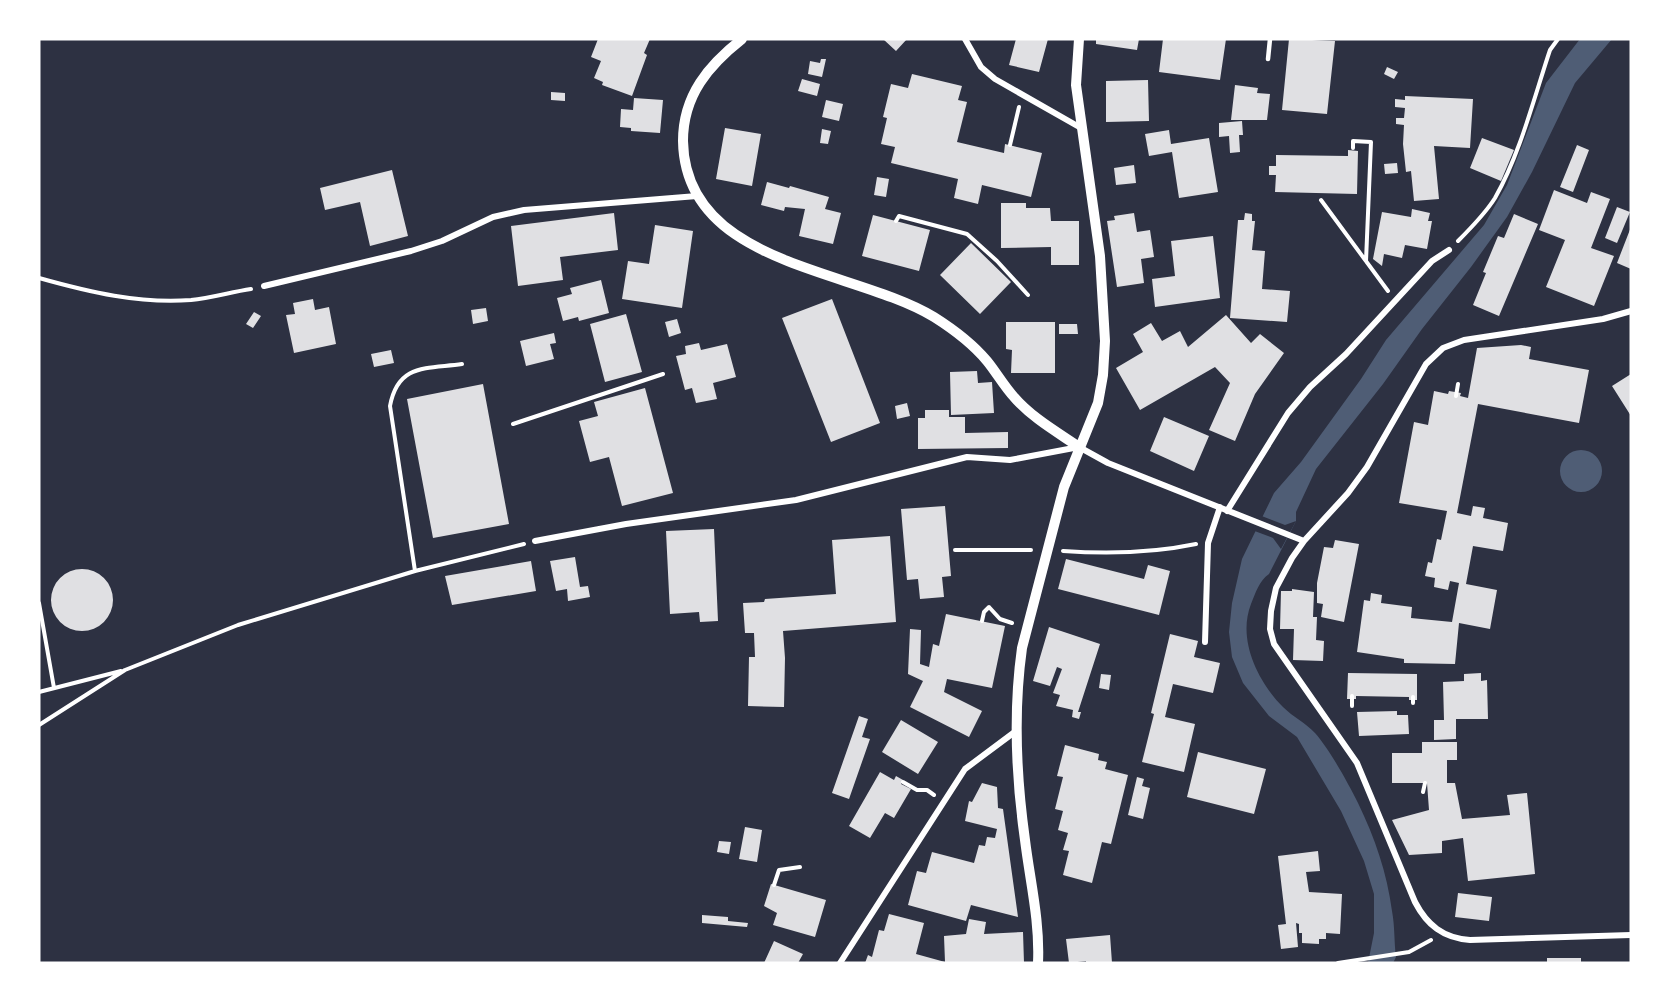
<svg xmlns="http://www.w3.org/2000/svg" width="1670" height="1002" viewBox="0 0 1670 1002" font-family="'Libre Baskerville',serif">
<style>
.water{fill:#4f5d75}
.pier{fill:#2d3142}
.building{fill:#e0e0e3}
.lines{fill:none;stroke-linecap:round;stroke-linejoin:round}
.path{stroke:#fff;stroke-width:4}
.service{stroke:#fff;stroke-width:4.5}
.minor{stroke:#fff;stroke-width:6}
.tertiary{stroke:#fff;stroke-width:10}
</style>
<rect width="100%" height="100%" fill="#2d3142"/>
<path class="water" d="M1580 39H1612L1575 83 1532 172 1507 217 1471 267 1422 329 1383 384 1316 469 1296 512V521L1269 574C1259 581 1256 592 1251 604 1237 640 1258 682 1283 707 1293 717 1306 723 1315 733 1330 750 1348 783 1358 803 1375 838 1387 873 1392 911 1395 927 1394 942 1396 957L1393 963H1368L1374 933V894L1364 861 1341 811 1297 737 1269 716 1243 683 1232 657 1229 632 1232 603 1242 559 1274 493 1301 462 1361 379 1386 340 1484 225 1507 185 1546 83Z
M1560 471a21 21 0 1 1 42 0a21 21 0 1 1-42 0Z"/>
<path class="pier" d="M1259 515 1285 525 1296 521 1281 549 1273 538 1252 530Z"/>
<path class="building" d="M598 39H650L644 53 647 55 632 96 602 85 603 82 594 78 601 61 591 57Z
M883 39H907L896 51Z
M1016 39H1048L1039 72 1009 65Z
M1096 39H1139L1137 50 1096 44Z
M1163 39H1226L1220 80 1159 72Z
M1289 39 1335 41 1327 114 1282 110Z
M821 59H826L822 77 808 74 810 61 820 63Z
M1387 67 1398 72 1394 79 1384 74Z
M912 74 962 86 958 100 967 102 957 142 1004 153 1005 144 1042 153 1031 197 982 185 978 204 954 198 958 179 891 163 895 147 881 144 887 118 883 117 891 84 908 88Z
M802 79 820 84 817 96 798 91Z
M1148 80 1149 121 1106 122V81Z
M1235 85 1258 88 1257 93 1270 94 1267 120H1231Z
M551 92 565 93V101L551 100Z
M1405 96 1473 99 1470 148 1434 146 1439 199 1414 201 1411 171 1406 172 1403 144 1404 125 1396 124V118H1404L1405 108 1395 107V99L1405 100Z
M634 98 663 100 660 133 631 131V128L620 127 621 109 633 110Z
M826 100 843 104 839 121 822 117Z
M1242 121 1243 135H1239L1240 152 1230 153 1229 136 1219 137V123Z
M725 128 761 134 752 186 716 179Z
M822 129 831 131 828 144 820 143Z
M1169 130 1171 144 1209 138 1218 192 1179 198 1172 152 1149 156 1145 134Z
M1482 138 1514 150 1501 181 1470 168Z
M1577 145 1589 150 1573 192 1560 187Z
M1348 150 1358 151 1357 194 1275 192 1276 175H1269V166H1276V155L1348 156Z
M1397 163 1398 173 1385 174 1384 164Z
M1134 165 1136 183 1116 185 1114 168Z
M392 170 408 236 370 246 360 202 325 210 320 188Z
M877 177 889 179 886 197 874 195Z
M767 182 789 188 790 186 829 197 825 209 841 213 833 244 799 236 805 209 785 207 784 211 761 205Z
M1554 190 1587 203 1591 192 1610 199 1591 248 1614 256 1594 306 1546 287 1565 240 1539 230Z
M1001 203H1026V208H1050L1051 221H1079V265H1051V247L1001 248Z
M1617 207 1630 212 1617 243 1605 238Z
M1412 209 1430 213 1428 221H1432L1427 249 1405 245 1402 258 1384 254 1382 266 1373 259 1382 212 1411 217Z
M614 213 618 250 560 257 563 280 518 286 511 226Z
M1134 213 1137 232 1150 230 1154 257 1141 259 1144 283 1117 287 1107 221 1115 220 1114 216Z
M1245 213 1252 214V221H1255L1252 250 1265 251 1262 289 1290 291 1287 322 1230 318 1238 220H1244Z
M1514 214 1538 224 1499 316 1473 305 1486 273 1483 272 1498 236 1504 238Z
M873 215 930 230 919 271 862 256Z
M655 225 693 231 682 308 622 299 628 261 649 264Z
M1631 227V269L1617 263Z
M1213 236 1220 298 1155 307 1152 279 1175 276 1171 241Z
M971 243 1011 282 980 314 940 275Z
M601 280 609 313 579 321 578 317 563 321 557 298 572 294 570 288Z
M313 299 315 310 329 307 336 344 294 353 286 315 295 314 293 303Z
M832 299 880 423 831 442 782 318Z
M486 308 488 321 473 324 471 310Z
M254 312 261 316 253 328 246 324Z
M626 314 642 372 605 382 590 324Z
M1226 315 1251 343 1260 334 1284 353 1255 394 1235 441 1209 430 1230 383 1215 367 1140 410 1116 368 1143 352 1133 334 1151 323 1162 341 1180 331 1188 347Z
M677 319 681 333 669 337 665 322Z
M1006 322H1055V373H1011L1012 350 1006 349Z
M1059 324H1077L1078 334H1059Z
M554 333 556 343 550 344 554 359 526 366 520 341Z
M699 343 701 350 727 344 736 377 713 383 717 399 696 403 692 388 685 390 676 356 686 354 685 346Z
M1521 345 1531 347 1529 359 1589 370 1579 423 1478 404 1457 513 1471 516 1473 506 1485 508 1483 518 1508 523 1503 551 1473 546 1466 584 1497 590 1490 629 1459 623 1455 664 1404 663V659L1357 652 1364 600 1370 601 1371 593 1382 595 1381 603 1412 607 1411 618 1452 622 1459 583 1450 581 1448 590 1434 587 1435 578 1425 576 1428 562 1432 563 1437 539 1441 540 1447 511 1399 503 1414 422 1428 425 1434 391 1448 394 1449 391 1461 393 1460 396 1468 398 1477 348Z
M391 350 394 363 374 367 371 354Z
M977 371 978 383 992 382 994 413 951 415 950 372Z
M1631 374V416L1612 386Z
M483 384 509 524 433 538 407 399Z
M645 388 673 493 622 506 609 457 590 462 579 421 598 416 594 402Z
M907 403 910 416 897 419 895 406Z
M925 410H949V417H965V433L1008 432V448L918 449V418H925Z
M1164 417 1209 436 1194 471 1150 451Z
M945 506 951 576 942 577 944 597 920 599 918 579 907 580 901 509Z
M714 529 718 621 700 622 699 612 670 614 666 531Z
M890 536 896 622 783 631 785 658 784 707 748 706 749 657H755L754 633H745L743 603 764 602 765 599 836 594 832 540Z
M1335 540 1359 544 1344 622 1321 617 1323 604 1317 603V583L1324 547 1333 548Z
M575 557 580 587 588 586 590 597 568 601 567 589 556 591 550 561Z
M1066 559 1144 579 1148 565 1170 571 1159 615 1058 589Z
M531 561 536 591 452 605 445 576Z
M51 600a31 31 0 1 1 62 0a31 31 0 1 1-62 0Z
M1292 589 1314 592 1313 617H1317L1316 640 1324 641 1323 661 1293 660 1294 629H1280L1281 591H1292Z
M946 614 1005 626 992 688 947 679 944 692 982 711 969 737 910 707 923 681 908 674 910 629 921 630 920 664 929 667 933 644 939 646Z
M1049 627 1100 644 1078 712H1081L1079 719 1072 717 1073 710 1056 706 1060 695 1053 693 1062 669 1057 667 1050 686 1033 681Z
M1170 634 1198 641 1194 657 1220 663 1213 693 1173 684 1165 717 1195 724 1184 772 1142 762 1154 714 1151 713Z
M1348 673 1417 674V700H1409V697L1356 696V699H1347Z
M1481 673V681L1487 680 1488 719H1456V739L1434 740V720H1444L1443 682 1464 681V674Z
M1101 674 1111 675 1109 690 1099 688Z
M1397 711V715H1408L1409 734 1359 736 1357 712Z
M859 716 868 719 862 737 870 739 849 799 832 793Z
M901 720 938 742 918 774 882 752Z
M1422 742H1457V760H1447V783H1455L1462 819 1510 815 1507 795 1527 793 1535 874 1468 881 1463 838 1442 841V853L1409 855 1392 820 1429 810 1427 783H1392V753H1422Z
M1065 745 1099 754 1098 760 1107 762 1105 769 1128 775 1111 844 1102 842 1092 883 1063 875 1069 851 1063 850 1068 833 1058 830 1063 811 1055 809 1063 777 1057 776Z
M1198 752 1266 769 1254 814 1187 797Z
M880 772 894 780 896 776 903 780 901 784 911 789 894 818 885 813 870 838 849 826Z
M1137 777 1144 779 1142 786 1150 788 1143 819 1128 815Z
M982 783 997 787 998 808 1003 809 1018 917 971 905 966 921 908 905 917 871 926 873 932 852 974 863 979 845 985 846 987 837 995 838 997 829 965 821 969 801 972 802Z
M745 827 762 830 757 862 739 859Z
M719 841 731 842 729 854 717 852Z
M1318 851 1320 871 1306 872 1309 892 1342 894 1340 934 1326 933V939H1319V944L1302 943V933H1299V924L1296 923 1298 947 1281 949 1278 925 1286 924 1278 856Z
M771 884 826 900 815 937 773 925 777 913 764 906Z
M1458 893 1492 897 1489 921 1455 917Z
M889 914 924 923 916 954 945 962 944 936 966 934 969 919 986 922 984 934 1023 932 1024 963H865L868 955 872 957 879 930 884 931Z
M702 915 728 917V921L748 923 747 927 702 923Z
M1110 935 1112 963H1086V961L1069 963 1066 939Z
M774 941 803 954 798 963H764Z
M1547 958H1581V963H1547Z"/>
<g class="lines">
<path class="path" d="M1010 145 1019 107
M1353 148V141L1371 142 1366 261
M1321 200 1388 291
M896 221 899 216 967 234 997 261 1028 295
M1458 241C1471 228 1485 214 1495 198 1520 154 1534 98 1550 50L1558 39
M39 278C89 292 139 304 191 300 211 298 231 292 251 289
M1456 396 1458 384
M513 424 663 374
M955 550H1031
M1063 551C1106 554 1153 553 1196 544
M415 571 390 406C398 363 427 369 462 364
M39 603 54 688
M982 621 984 612 989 607 1000 619 1012 623
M39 692 121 671
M1413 703V697
M1352 706V696
M39 725 125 670 238 625 415 571 524 544
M903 782 917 790H927L934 795
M1423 792 1425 783
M774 885 779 870 800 867
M1338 963 1409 952 1431 940"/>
<path class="service" d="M1268 59 1270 39"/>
<path class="minor" d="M965 39 981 67 995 79 1081 128
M264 286 411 251 442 241 493 217 524 210 697 196
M1631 311 1603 319 1464 340 1443 348 1426 364 1367 467 1348 493 1304 541 1292 558 1276 588 1271 611 1270 629 1274 644 1357 763 1415 902C1427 925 1443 938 1470 940L1631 935
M1227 511 1288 413 1310 387 1346 354 1432 261 1449 250
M535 541 626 524 796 500 967 457 1010 460 1079 447 1108 463 1304 541
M1205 642 1208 543 1220 507
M840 963 965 769 1016 731"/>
<path class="tertiary" d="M742 39C709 65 683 95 683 141 685 266 853 268 934 317 953 329 972 343 987 361 996 372 1004 386 1014 397 1031 417 1057 432 1079 447
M1038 963C1040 921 1030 881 1025 840 1016 776 1013 712 1022 648L1064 487 1098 403 1103 375 1105 341 1100 256 1076 85 1079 39"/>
</g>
<rect width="1670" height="1002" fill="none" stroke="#ffffff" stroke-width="81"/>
</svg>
